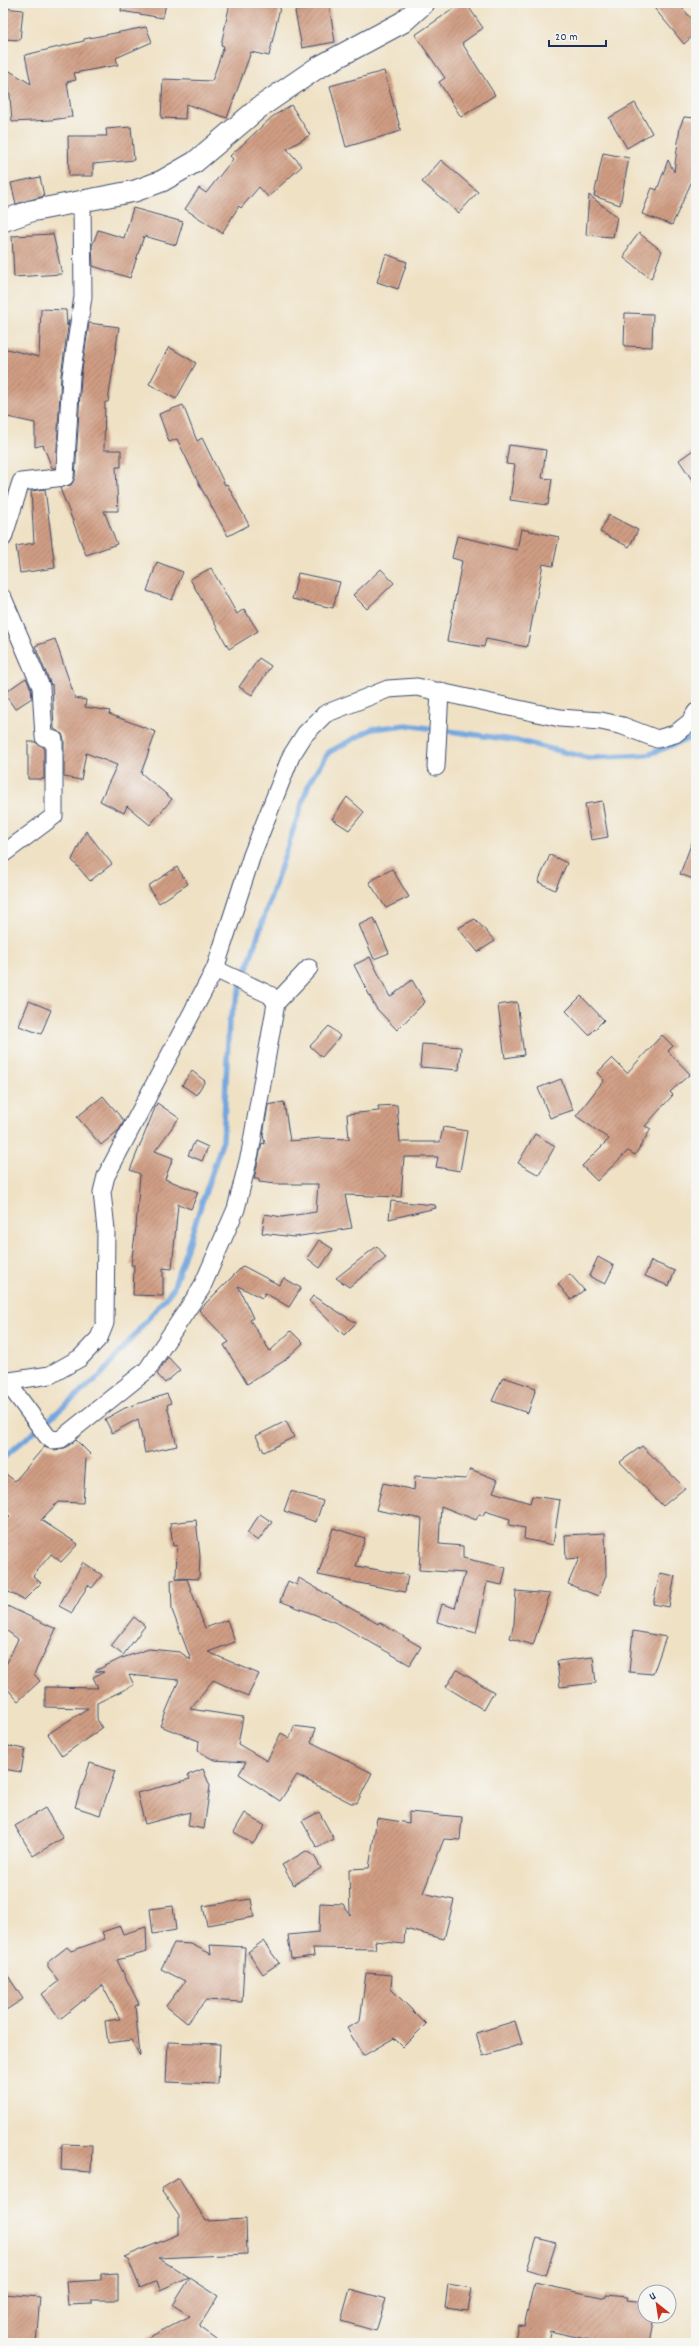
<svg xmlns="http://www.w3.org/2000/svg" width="699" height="2346" viewBox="0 0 699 2346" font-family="Dekko,sans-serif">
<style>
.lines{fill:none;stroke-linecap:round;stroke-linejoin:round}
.stream{stroke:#71a5de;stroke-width:5.5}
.building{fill:url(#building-hatch)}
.minor-casing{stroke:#3b4a6d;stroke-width:19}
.tertiary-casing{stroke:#3b4a6d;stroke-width:23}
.minor{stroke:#fff;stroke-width:17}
.tertiary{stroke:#fff;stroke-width:21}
</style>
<defs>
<pattern id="building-hatch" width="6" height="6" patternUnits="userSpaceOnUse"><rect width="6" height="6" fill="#d09d83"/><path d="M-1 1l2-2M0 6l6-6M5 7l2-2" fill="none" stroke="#a8806e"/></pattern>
</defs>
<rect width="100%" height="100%" fill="#f6f6f2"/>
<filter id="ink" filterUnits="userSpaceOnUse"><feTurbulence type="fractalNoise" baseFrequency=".025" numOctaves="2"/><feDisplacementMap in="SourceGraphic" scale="8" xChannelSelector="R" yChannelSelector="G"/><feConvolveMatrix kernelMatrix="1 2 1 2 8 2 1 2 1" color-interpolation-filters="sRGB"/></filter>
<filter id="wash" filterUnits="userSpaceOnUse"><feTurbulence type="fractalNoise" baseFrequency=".012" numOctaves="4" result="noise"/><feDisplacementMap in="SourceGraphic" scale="16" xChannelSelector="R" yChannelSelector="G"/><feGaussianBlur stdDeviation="0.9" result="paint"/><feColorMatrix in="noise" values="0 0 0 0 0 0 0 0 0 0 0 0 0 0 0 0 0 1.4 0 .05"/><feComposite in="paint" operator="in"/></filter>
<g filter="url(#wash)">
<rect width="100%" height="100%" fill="#efe1c4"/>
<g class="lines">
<path class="stream" d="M3 1458 101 1375 173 1289 223 1140 229 1022 309 783 329 752 372 729 407 725 519 741 588 758 647 755 696 736"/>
</g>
<g id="blocks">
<path class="building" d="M122 3H166L163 18 121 11Z
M230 3H281L269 56 251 52 227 118 186 104 185 119 161 118 163 79 212 81 224 46 221 45Z
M462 3H466L483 28 462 43 495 95 461 117 439 82 445 78 415 35Z
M650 3H678L696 24V33L684 44Z
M329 5 335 42 302 48 295 11Z
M3 8 23 10 20 40 3 39Z
M146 27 152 42 116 58 118 65 74 73 76 80 67 82 72 117 51 120 12 122 8 70 31 84 25 55 84 41V39Z
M384 71 401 131 346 147 330 86Z
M635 103 652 133 627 148 609 118Z
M291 105 310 135 287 149 302 166 268 197 259 187 241 208 239 206 222 233 185 209 199 188 206 193 233 159 230 156 272 117Z
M684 117 696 118V172L672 225 642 214 652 188 657 190 668 160 674 172 680 127Z
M131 127 134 160 93 164V176H69L68 136H107L106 129Z
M603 153 629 158 620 205 594 196Z
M441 160 478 192 459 213 422 182Z
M40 177 44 196 16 204 11 183Z
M589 195 617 217 613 237 586 235Z
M133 208 183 222 176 245 144 236 130 278 93 266 92 246 98 230 124 238Z
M639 233 662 251 651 279 624 258 629 246Z
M53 234 62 274 14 277 12 236Z
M386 254 407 262 398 289 377 282Z
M41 309 66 310 67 326 69 320 61 375 56 468H52L43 445 35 447V423L3 416V348L39 357Z
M625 313 653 314 652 347 624 346Z
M89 323 119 327 108 402H105L104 450H121V467H116L118 511H104L117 544 86 555 60 488 71 485 75 478 81 377Z
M169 347 196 363 176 399 149 384Z
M183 405 197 441 202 438 225 485 227 484 249 525 228 536 201 488 177 439 169 442 159 414Z
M509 445 546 450 542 478 552 479 548 505 510 500 515 465 506 464Z
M696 448V486L679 460Z
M45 489 55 568 20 573 16 546 34 543 31 491Z
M609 515 638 530 629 547 600 532Z
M521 529 559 537 553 566 543 564 527 647 486 639 484 647 447 641 462 561 452 558 457 536 517 550Z
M157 562 183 572 172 600 147 591Z
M211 568 237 614 244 609 258 631 229 649 190 579Z
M381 569 394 583 367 609 353 595Z
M298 573 340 582 333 608 292 599Z
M55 639 75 698 86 700 85 707 110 711 109 714 156 732 141 773 172 799 150 825 127 806 124 813 100 801 117 765 86 753 81 780 64 777V740L62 734 54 729 52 684 51 685 35 646Z
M259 658 271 666 252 695 239 687Z
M26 678 31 689 32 698 15 709 4 693Z
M28 742H35L44 747V779H28Z
M347 797 364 812 349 830 332 819Z
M602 801 608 837 591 840 585 804Z
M86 831 112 864 90 881 72 860Z
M695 834 696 835V880L680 874Z
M550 855 567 863 555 890 538 882Z
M177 867 188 884 159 903 148 886Z
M392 869 409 897 386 908 369 882Z
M374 918 389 953 374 959 359 925Z
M475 919 495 941 478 952 458 928Z
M370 957 390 997 412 980 425 1002 397 1030 376 1008 354 965Z
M581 996 604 1020 589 1035 566 1011Z
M29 1001 51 1010 41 1034 19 1026Z
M517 1002 524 1055 505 1058 498 1005Z
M329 1026 340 1036 322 1057 310 1046Z
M662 1035 673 1046 668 1051 690 1074 670 1092 673 1095 645 1126 651 1129 635 1155 628 1151 597 1181 582 1166 609 1139 576 1116 604 1080 597 1073 612 1058 627 1073Z
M422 1044 461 1047 459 1070 420 1067Z
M192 1071 205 1081 196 1095 182 1085Z
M561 1079 573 1110 550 1118 538 1088Z
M103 1096 124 1121 119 1130 101 1145 77 1117Z
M284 1102 290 1141 320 1138 349 1139 347 1114 379 1111 378 1106 397 1105 400 1142H440L443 1127 467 1131 460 1171 436 1167 438 1157H404L401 1197 345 1195 352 1228 294 1237 262 1233 265 1214 282 1217 316 1212 318 1184H276L259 1182V1179H254L262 1143 265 1144 263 1135 268 1105Z
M157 1103 179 1118 155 1151 173 1158 165 1179 198 1192 191 1209 178 1204 172 1269 163 1268V1296L133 1295 134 1265H131L136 1227 140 1174 130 1170Z
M535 1134 555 1146 539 1175 518 1163Z
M195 1141 208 1147 202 1161 188 1155Z
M391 1201 435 1205 436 1208 389 1219Z
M319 1240 333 1249 320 1268 307 1258Z
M377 1246 386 1258 349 1287 336 1278Z
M598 1257 614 1266 605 1284 589 1276Z
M651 1261 675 1271 669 1286 645 1276Z
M243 1266 279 1285 284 1278 301 1288 289 1307 265 1293 262 1298 238 1286 253 1318 250 1320 270 1351 291 1331 303 1343 284 1361 247 1384 224 1345 229 1342 199 1310Z
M570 1274 584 1290 571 1300 558 1284Z
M313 1296 356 1323 344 1335 309 1301Z
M168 1357 180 1370 165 1383 157 1374Z
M503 1377 536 1388 528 1413 492 1401Z
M167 1394 171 1403 167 1405 177 1446 145 1453 138 1419 112 1433 105 1419 125 1408Z
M286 1421 294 1437 264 1452 256 1436Z
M76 1440 90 1454 86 1458 83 1503 58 1502 41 1520 78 1544 61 1562 51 1554 33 1576 41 1583 24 1600 3 1589V1524L10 1516 3 1511V1472L15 1481 44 1447 56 1451 67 1447Z
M642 1446 685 1488 663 1506 620 1462Z
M470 1469 498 1480 493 1492 530 1503 532 1496 560 1500 553 1545 524 1539 525 1528 509 1525 510 1519 485 1511 483 1516 479 1514 476 1520 441 1506 439 1544 463 1546V1558L506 1568 502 1585 487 1582 476 1633 437 1622 442 1604 455 1608 465 1573 419 1570 422 1519 376 1510 383 1483 414 1490 415 1476 466 1479Z
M291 1491 323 1501 316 1522 284 1511Z
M260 1514 272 1522 258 1541 247 1533Z
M196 1520 200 1556 199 1579 176 1578 177 1545 173 1546 170 1523Z
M333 1528 365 1538 356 1566 408 1575 405 1592 318 1575Z
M605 1533 606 1576 598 1596 568 1584 579 1558 566 1559 565 1535Z
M83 1562 102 1575 92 1588 88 1585 72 1613 59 1606Z
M660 1573 675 1576 669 1607 653 1604Z
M299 1578 378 1624 379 1622 421 1647 410 1665 339 1624 280 1601 288 1581 297 1585Z
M187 1579 205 1628 227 1620 235 1642 208 1652 259 1674 248 1696 213 1680 190 1709 243 1717 238 1744 267 1761 281 1733 290 1738 294 1726 316 1729 311 1742 372 1773 357 1803H351L297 1775 280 1801 239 1774 246 1762 214 1760 198 1751 199 1741 160 1726 179 1680 129 1675 134 1685 97 1703V1719L102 1728 62 1756 48 1734 88 1708 45 1707V1687L98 1688 93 1677 104 1672 95 1671 122 1658 149 1649 180 1652 191 1660 172 1610 171 1580Z
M516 1591 550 1594 533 1645 510 1638 514 1624Z
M3 1604 56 1629 34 1674 40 1681 18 1701 3 1684V1671L18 1639 3 1628Z
M134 1617 145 1626 123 1655 111 1646Z
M633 1631 666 1637 653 1674 629 1672Z
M593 1657 596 1683 560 1687 557 1661Z
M457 1670 494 1692 484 1710 446 1687Z
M3 1745 25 1749 21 1772 3 1769Z
M90 1763 115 1771 100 1815 75 1807Z
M203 1769 210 1786 204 1829 188 1826 190 1812 145 1824 137 1793 190 1779 188 1775Z
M45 1808 63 1838 33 1856 15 1826Z
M319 1812 334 1839 317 1848 302 1821Z
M409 1812 462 1817 460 1840 444 1839 423 1893 454 1900 444 1939 405 1929 404 1944 375 1941 376 1949 313 1948 314 1956 291 1959 288 1935 319 1932 320 1903 343 1904 350 1915 349 1869 369 1868 377 1818 409 1823Z
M245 1813 265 1826 253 1844 234 1832Z
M306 1851 314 1856 321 1868 294 1885 282 1865Z
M251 1899 254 1917 207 1925 203 1906Z
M173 1906 176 1930 153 1934 150 1909Z
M120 1926 123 1934 146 1927 147 1952 117 1960 139 2004 135 2006 140 2056 131 2040 108 2043 105 2021 120 2019 102 1985 60 2019 42 1994 59 1981 48 1968V1962L67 1947 71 1951 105 1939 102 1932Z
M263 1941 279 1963 263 1974 248 1952Z
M174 1943 191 1944 211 1954 210 1945 245 1947 242 2002 206 2000 187 2023 166 2006 185 1981 161 1969Z
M3 1968 23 1999 3 2012Z
M366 1973 392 1975 391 1989 426 2024 403 2047 394 2038 363 2056 347 2028 360 2021Z
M515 2021 522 2044 483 2056 476 2033Z
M168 2042 220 2044 218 2084 166 2082Z
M62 2144 92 2145 91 2172 61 2170Z
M179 2178 206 2221 246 2219 247 2254 158 2258 189 2277 160 2290 157 2281 140 2288 128 2259 124 2257 179 2234V2216L161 2189Z
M537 2238 556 2243 546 2275 527 2269Z
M118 2273V2300H92V2304L68 2305 66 2282 101 2280V2274Z
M190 2278 218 2296 199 2327 221 2343H138L190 2316 173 2305Z
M534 2283 606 2298V2295L628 2297 627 2300 645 2302V2316H654L649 2343H603L550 2331 548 2343H514L518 2325 524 2326Z
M448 2284 472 2288 468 2310 445 2307Z
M350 2289 386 2299 376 2331 341 2321Z
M3 2294 40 2297 36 2343H3Z"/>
</g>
</g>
<g filter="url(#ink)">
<use href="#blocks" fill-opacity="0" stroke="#3b4a6d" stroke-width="1"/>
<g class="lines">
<defs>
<path id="minor" d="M3 538 21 482 65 477 71 376 83 297 82 201
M3 598 41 687 44 737 54 740V816L3 854
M436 767 440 691
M276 1003 309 968
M3 1382 50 1375 80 1358 99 1338 105 1323 106 1230 102 1192 106 1176 215 969 252 855 291 756 305 734 325 714 388 689 417 687 560 718 601 721 623 726 657 739 675 734 690 722 696 712
M7 1382 47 1436 52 1440 61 1439 147 1370 201 1289 236 1209 250 1153 276 1003 270 995 215 969"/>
<path id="tertiary" d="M3 221 31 211 135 191 162 181 195 162 260 107 317 68 403 22 424 3"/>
</defs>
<use href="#minor" class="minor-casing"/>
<use href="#tertiary" class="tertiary-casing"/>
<use href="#minor" class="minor"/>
<use href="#tertiary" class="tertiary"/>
</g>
</g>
<rect width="699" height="2346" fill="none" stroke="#f6f6f2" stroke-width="16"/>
<g transform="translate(657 2304) rotate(330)"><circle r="19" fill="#f6f6f2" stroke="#9ea6b7"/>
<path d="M0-3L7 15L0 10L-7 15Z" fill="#c8321e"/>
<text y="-6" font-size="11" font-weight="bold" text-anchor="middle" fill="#1b2f5e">U</text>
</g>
<path d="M549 40v6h57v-6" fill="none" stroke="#1b2f5e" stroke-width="2"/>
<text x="555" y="40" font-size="12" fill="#1b2f5e" stroke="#f6f6f2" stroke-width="3" paint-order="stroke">20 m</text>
</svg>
